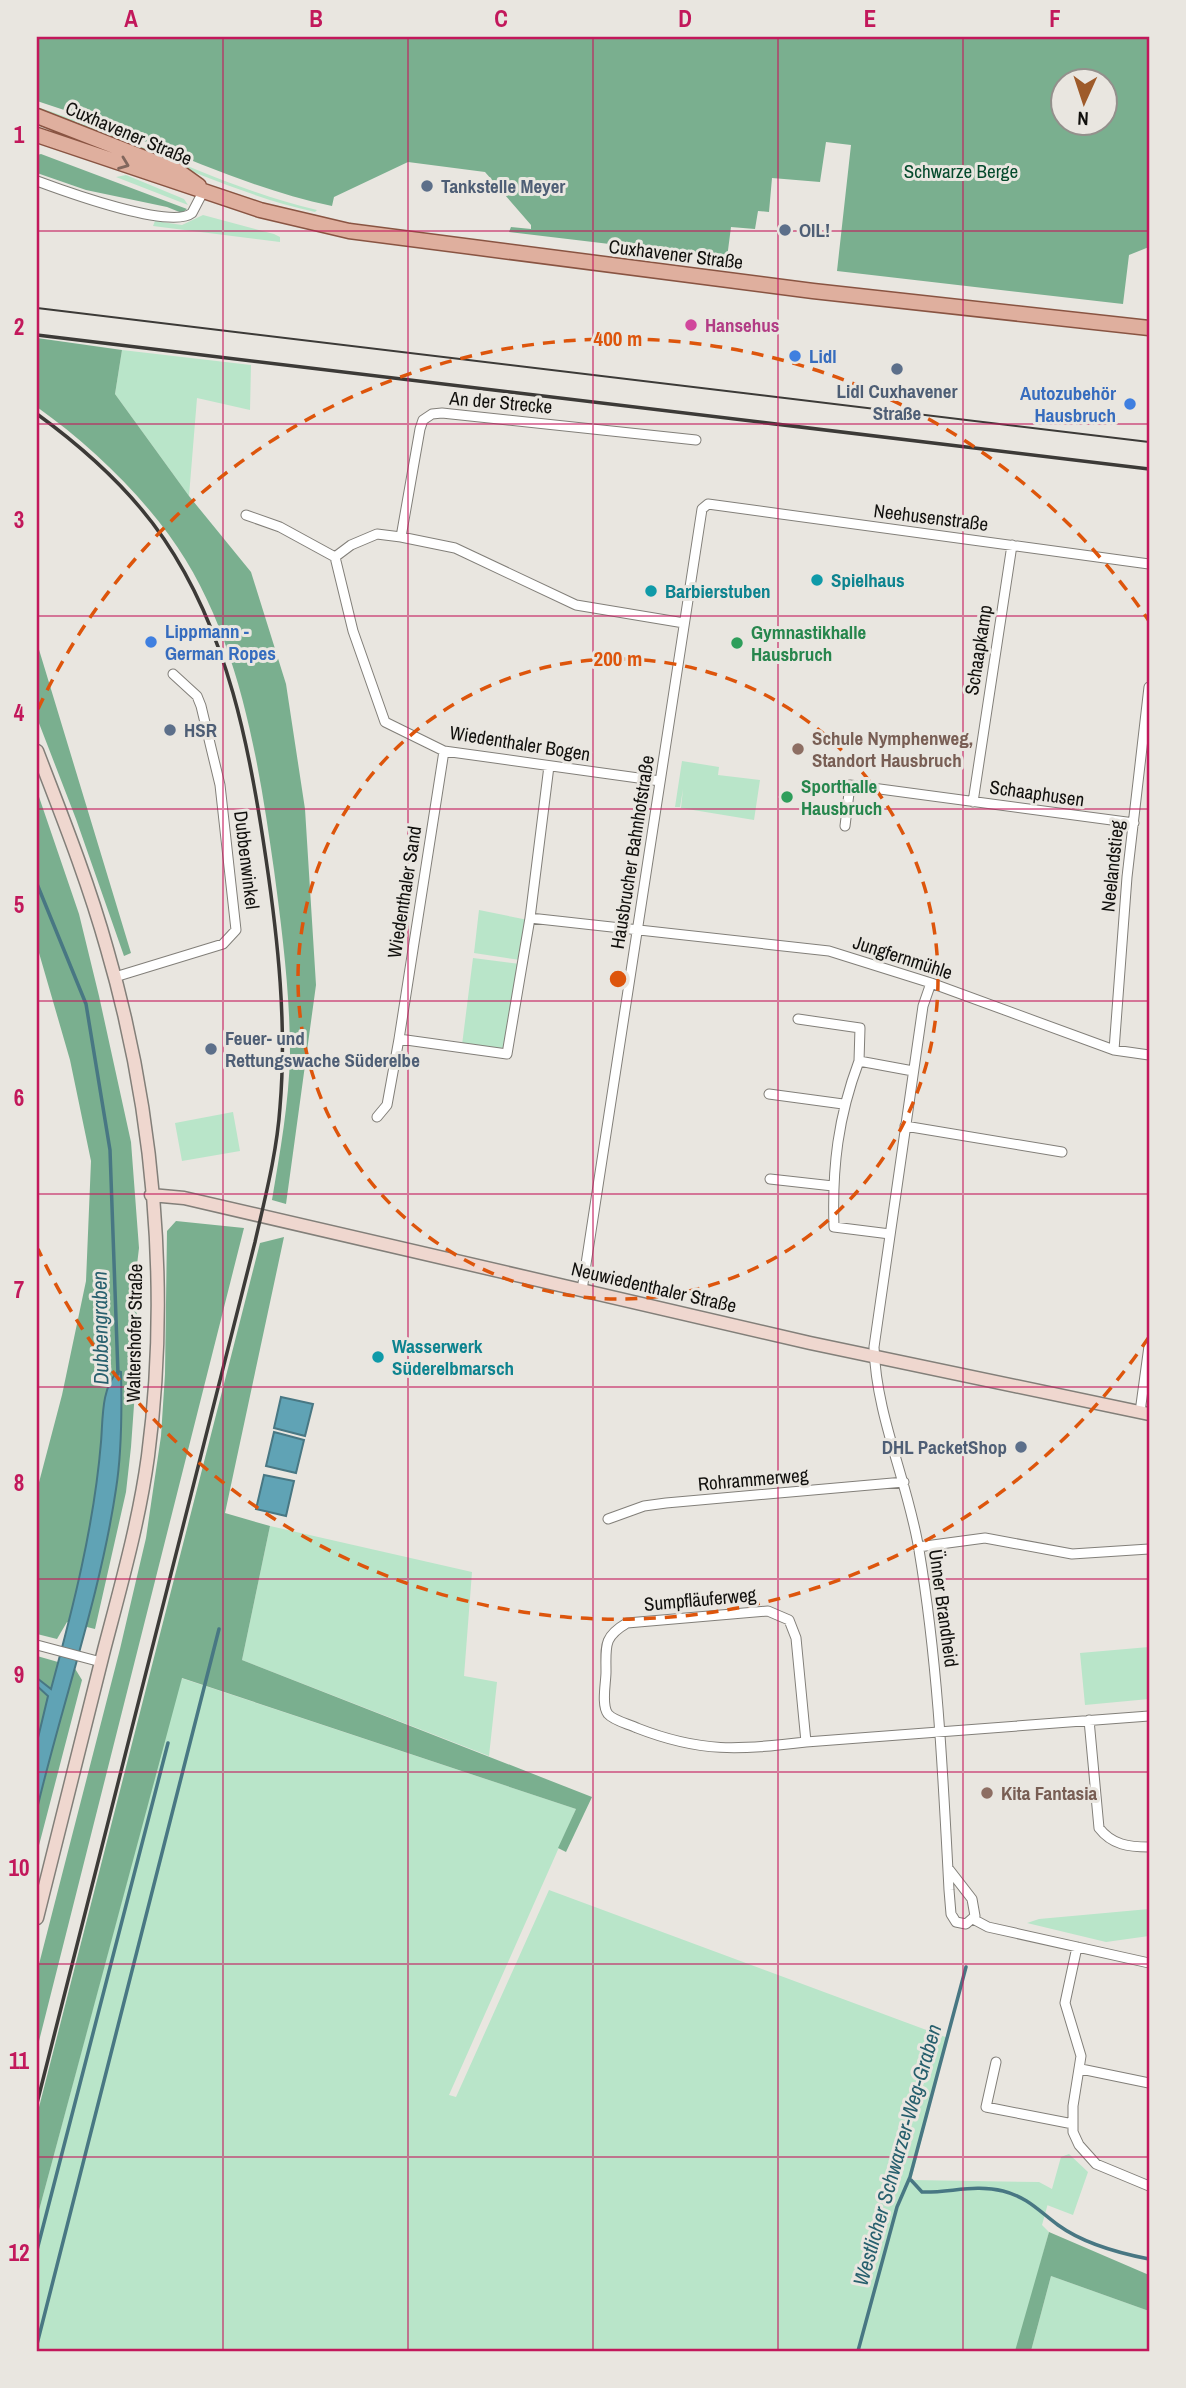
<svg xmlns="http://www.w3.org/2000/svg" width="1186" height="2388" viewBox="0 0 1186 2388" font-family="'Archivo Narrow',sans-serif">
<style>
.green{fill:#b9e5c9}
.forest{fill:#7aaf8f;fill-rule:evenodd}
.water{fill:#60a3b5;stroke:#487783;stroke-width:2}
.lines{fill:none;stroke-linecap:round;stroke-linejoin:round}
.stream{stroke:#487783;stroke-width:3.5}
.street-casing{stroke:#827f79;stroke-width:11}
.secondary-casing{stroke:#827f79;stroke-width:15}
.primary-casing{stroke:#895442;stroke-width:17}
.street{stroke:#fff;stroke-width:9}
.secondary{stroke:#efd7cf;stroke-width:12}
.primary{stroke:#dfaf9e;stroke-width:14}
.tram{stroke:#3c3a37;stroke-width:2}
.rail{stroke:#3c3a37;stroke-width:3.5}
.oneway{stroke:#82675d}
.grid{fill:none;stroke:#c2185b;stroke-width:2;stroke-opacity:0.55}
.ring{fill:none;stroke:#dd550c;stroke-width:3.5;stroke-dasharray:12 9}
.service-dot{fill:#5c6f8a;stroke:#e9e6e0;stroke-width:2.5}
.hotel-dot{fill:#d1479c;stroke:#e9e6e0;stroke-width:2.5}
.shop-dot{fill:#3f7fe0;stroke:#e9e6e0;stroke-width:2.5}
.culture-dot{fill:#0f9aa8;stroke:#e9e6e0;stroke-width:2.5}
.leisure-dot{fill:#2e9e5b;stroke:#e9e6e0;stroke-width:2.5}
.education-dot{fill:#8d6e63;stroke:#e9e6e0;stroke-width:2.5}
.labels{text-anchor:middle;dominant-baseline:central;stroke-width:6;stroke-linejoin:round;paint-order:stroke}
.street-label{font-size:19px;fill:#11100d;stroke:#e9e6e0}
.park-label{font-size:19px;fill:#054a2c;stroke:#e9e6e0}
.service-label{font-size:19px;font-weight:bold;fill:#4e5e75;stroke:#e9e6e0;text-anchor:start}
.hotel-label{font-size:19px;font-weight:bold;fill:#b23c85;stroke:#e9e6e0;text-anchor:start}
.shop-label{font-size:19px;font-weight:bold;fill:#366cbe;stroke:#e9e6e0;text-anchor:start}
.culture-label{font-size:19px;font-weight:bold;fill:#0d838f;stroke:#e9e6e0;text-anchor:start}
.leisure-label{font-size:19px;font-weight:bold;fill:#27864d;stroke:#e9e6e0;text-anchor:start}
.education-label{font-size:19px;font-weight:bold;fill:#785e54;stroke:#e9e6e0;text-anchor:start}
.water-label{font-size:21px;font-style:italic;fill:#275f6d;stroke:#e9e6e0}
.centre{fill:#dd550c;stroke:#e9e6e0;stroke-width:3.5}
.ring-label{font-size:21px;text-anchor:middle;font-weight:bold;fill:#dd550c;stroke:#e9e6e0;stroke-width:6;stroke-linejoin:round;paint-order:stroke}
.neatline{fill:none;stroke:#c2185b;stroke-width:2.5}
.grid-label{font-size:23px;text-anchor:middle;font-weight:bold;fill:#c2185b}
</style>
<rect width="100%" height="100%" fill="#e9e6e0"/>
<path class="green" d="M37 107C132 137 219 187 317 210L315 212C218 190 131 141 37 110Z
M126 175 184 199 188 205 116 177Z
M203 215 274 234 280 237V242L153 226 155 221 182 225Z
M122 350 251 365 250 410 197 398 189 496 115 394Z
M682 761 719 767 718 775 760 780 754 820 681 808 683 789 680 807H675Z
M479 910 528 920 520 960 474 953Z
M473 958 520 964 505 1051 462 1045Z
M233 1112 240 1151 182 1161 175 1123Z
M270 1526 472 1572 464 1676 497 1682 489 1756 242 1660Z
M1149 1647V1699L1085 1705 1080 1653Z
M181 1678 576 1809 449 2095 456 2097 549 1890 948 2038 911 2180 1039 2182 1052 2189 1061 2157 1069 2154 1088 2172 1073 2215 1047 2205 1050 2196 1042 2225 1049 2232 1017 2351H37V2218Z
M1149 1909V1936L1106 1942 1027 1923 1039 1919Z
M1051 2276 1149 2311V2351H1031Z"/>
<path class="forest" d="M37 37H1149V247L1129 255 1123 304 837 271 851 145 826 142 820 182 772 178 769 212 758 211 755 229 731 227 727 258 509 232 511 227 531 229V225L485 172 408 162 334 197 332 206C228 184 137 132 37 101ZM1064 80H1106V122H1064Z
M41 154 187 209 182 213 167 207 86 190 37 173V155Z
M37 338 122 350 115 394 189 496 251 572 286 684 305 809 316 985 286 1204 272 1200C280 1152 289 1103 290 1054 290 992 282 930 274 870 258 757 238 629 169 535 133 486 86 442 37 407Z
M37 643 131 953 124 956 76 819 37 718Z
M37 791 79 914 99 996 131 1142 139 1248 134 1290 139 1335 131 1447 126 1492 95 1629 67 1622 57 1639 37 1634V1490L62 1395 86 1281 91 1161 70 1060 37 946Z
M176 1221 244 1228 37 2049V1972L120 1649 146 1538 161 1436 165 1374 167 1231Z
M284 1237 225 1513 270 1526 242 1660 592 1797 566 1852 558 1848 576 1809 182 1678 37 2218V2115L260 1243Z
M37 1656 58 1662 51 1689 37 1678Z
M74 1667 82 1680 37 1853V1809Z
M37 1686 49 1696 37 1742Z
M1049 2232 1149 2275V2311L1051 2276 1031 2351H1015Z"/>
<path class="water" d="M118 1371 121 1372C122 1411 122 1451 116 1489 100 1597 62 1703 37 1809V1742L48 1696 37 1686V1678L51 1689C73 1608 94 1526 101 1442 103 1419 101 1388 118 1371Z
M281 1397 313 1404 305 1436 274 1428Z
M274 1432 304 1440 296 1473 266 1466Z
M264 1475 294 1481 286 1516 256 1509Z"/>
<g class="lines">
<path class="stream" d="M37 884 86 1004 110 1150 118 1374
M911 2180 922 2192C949 2193 975 2184 1003 2191 1027 2197 1039 2211 1058 2225 1084 2244 1118 2253 1149 2259
M37 2250 168 1743
M37 2344 219 1629
M858 2351 897 2207 910 2177 966 1967"/>
<defs>
<path id="street" d="M37 181C64 191 171 230 192 213L204 190
M246 515 280 527 335 557
M401 537 420 429 423 420 432 414 442 413 696 440
M335 557 353 631 385 722 444 751 660 781
M335 557 351 545 377 534 401 537 455 548 576 605 684 623
M444 751 399 1039 507 1054 530 918 549 766
M973 802 1012 545
M845 826 850 785 1134 823
M530 918 829 951 931 983 1114 1050 1149 1055
M115 977 223 944 236 930 220 785 201 706 197 696 173 674
M931 983 923 1006 874 1347C876 1416 908 1482 919 1550 938 1663 943 1776 949 1890L951 1914 956 1922 966 1924 975 1916 972 1899 948 1868
M798 1019 860 1028 859 1061 913 1071
M1114 1050 1127 877 1149 687
M859 1061C838 1117 832 1167 834 1227L890 1234
M769 1094 843 1104
M377 1117 387 1105 399 1039
M905 1126 1062 1152
M770 1179 833 1186
M582 1290 702 509 708 504 1149 564
M1140 1412 1149 1346
M608 1519 644 1506 666 1503 904 1482
M918 1547 985 1538 1072 1554 1149 1549
M37 1645 101 1662
M1089 1720 1099 1828C1112 1845 1129 1847 1149 1847
M806 1742C739 1750 701 1753 637 1728 629 1724 614 1721 608 1714 601 1705 606 1683 606 1672 606 1646 603 1637 627 1623L768 1611 789 1620 796 1638 806 1742 1149 1716
M973 1919 988 1927 1149 1963
M1077 1947 1065 2003 1081 2056 1073 2106V2132L1079 2145 1096 2164 1149 2186
M996 2062 986 2107 1073 2124
M1081 2069 1149 2083"/>
<path id="secondary" d="M37 751C62 816 88 881 107 949 154 1110 170 1290 148 1456 139 1522 121 1585 104 1650 82 1739 59 1828 37 1918
M151 1195 184 1198 810 1343 1149 1414"/>
<path id="primary" d="M37 116 178 171 199 186
M37 135 260 210 349 231 813 291 1149 328"/>
</defs>
<use href="#street" class="street-casing"/>
<use href="#secondary" class="secondary-casing"/>
<use href="#primary" class="primary-casing"/>
<use href="#street" class="street"/>
<use href="#secondary" class="secondary"/>
<use href="#primary" class="primary"/>
<path class="tram" d="M37 308 1149 442"/>
<path class="rail" d="M37 335 1149 469
M37 414C85 449 130 489 164 539 228 633 250 749 266 859 278 940 287 1024 280 1107 277 1152 265 1198 255 1242L37 2103"/>
</g>
<defs><path id="oneway-chevron" d="M-2-3.5L2.5 0L-2 3.5" fill="none" stroke-width="1.6" stroke-linecap="round" stroke-linejoin="round" transform="scale(1.75)"/></defs>
<use class="oneway" href="#oneway-chevron" transform="translate(124 164) rotate(21)"/>
<path class="grid" d="M223 37V2351M408 37V2351M593 37V2351M778 37V2351M963 37V2351M37 231H1149M37 424H1149M37 616H1149M37 809H1149M37 1001H1149M37 1194H1149M37 1387H1149M37 1579H1149M37 1772H1149M37 1964H1149M37 2157H1149"/>
<g class="ring">
<circle cx="618" cy="979" r="320"/>
<path d="M1149 1337A640 640 0 0 1 38 1249M38 709A640 640 0 0 1 1149 621"/>
</g>
<g class="service-dot">
<circle cx="427" cy="186" r="7"/>
<circle cx="785" cy="230" r="7"/>
<circle cx="897" cy="369" r="7"/>
<circle cx="170" cy="730" r="7"/>
<circle cx="211" cy="1049" r="7"/>
<circle cx="1021" cy="1447" r="7"/>
</g>
<circle class="hotel-dot" cx="691" cy="325" r="7"/>
<g class="shop-dot">
<circle cx="795" cy="356" r="7"/>
<circle cx="1130" cy="404" r="7"/>
<circle cx="151" cy="642" r="7"/>
</g>
<g class="culture-dot">
<circle cx="817" cy="580" r="7"/>
<circle cx="651" cy="591" r="7"/>
<circle cx="378" cy="1357" r="7"/>
</g>
<g class="leisure-dot">
<circle cx="737" cy="643" r="7"/>
<circle cx="787" cy="797" r="7"/>
</g>
<g class="education-dot">
<circle cx="798" cy="749" r="7"/>
<circle cx="987" cy="1793" r="7"/>
</g>
<g class="labels">
<g class="street-label">
<text transform="translate(129 133) rotate(23)">Cuxhavener Straße</text>
<text transform="translate(676 254) rotate(7)">Cuxhavener Straße</text>
<text transform="translate(501 402) rotate(5)">An der Strecke</text>
<text transform="translate(931 517) rotate(7)">Neehusenstraße</text>
<text transform="translate(978 650) rotate(-81)">Schaapkamp</text>
<text transform="translate(520 743) rotate(9)">Wiedenthaler Bogen</text>
<text transform="translate(1037 793) rotate(8)">Schaaphusen</text>
<text transform="translate(632 852) rotate(-81)">Hausbrucher Bahnhofstraße</text>
<text transform="translate(247 860) rotate(83)">Dubbenwinkel</text>
<text transform="translate(1112 866) rotate(-84)">Neelandstieg</text>
<text transform="translate(404 892) rotate(-81)">Wiedenthaler Sand</text>
<text transform="translate(903 957) rotate(18)">Jungfernmühle</text>
<text transform="translate(654 1287) rotate(13)">Neuwiedenthaler Straße</text>
<text transform="translate(134 1333) rotate(-89)">Waltershofer Straße</text>
<text transform="translate(753 1479) rotate(-5)">Rohrammerweg</text>
<text transform="translate(700 1599) rotate(-5)">Sumpfläuferweg</text>
<text transform="translate(944 1608) rotate(82)">Ünner Brandheid</text>
</g>
<g class="park-label">
<text x="961" y="171">Schwarze Berge</text>
</g>
<g class="service-label">
<text x="441" y="186">Tankstelle Meyer</text>
<text x="799" y="230">OIL!</text>
<text x="897" y="391" text-anchor="middle">Lidl Cuxhavener<tspan x="897" dy="22">Straße</tspan></text>
<text x="184" y="730">HSR</text>
<text x="225" y="1038">Feuer- und<tspan x="225" dy="22">Rettungswache Süderelbe</tspan></text>
<text x="1007" y="1447" text-anchor="end">DHL PacketShop</text>
</g>
<g class="hotel-label">
<text x="705" y="325">Hansehus</text>
</g>
<g class="shop-label">
<text x="809" y="356">Lidl</text>
<text x="1116" y="393" text-anchor="end">Autozubehör<tspan x="1116" dy="22">Hausbruch</tspan></text>
<text x="165" y="631">Lippmann -<tspan x="165" dy="22">German Ropes</tspan></text>
</g>
<g class="culture-label">
<text x="831" y="580">Spielhaus</text>
<text x="665" y="591">Barbierstuben</text>
<text x="392" y="1346">Wasserwerk<tspan x="392" dy="22">Süderelbmarsch</tspan></text>
</g>
<g class="leisure-label">
<text x="751" y="632">Gymnastikhalle<tspan x="751" dy="22">Hausbruch</tspan></text>
<text x="801" y="786">Sporthalle<tspan x="801" dy="22">Hausbruch</tspan></text>
</g>
<g class="education-label">
<text x="812" y="738">Schule Nymphenweg,<tspan x="812" dy="22">Standort Hausbruch</tspan></text>
<text x="1001" y="1793">Kita Fantasia</text>
</g>
<g class="water-label">
<text transform="translate(100 1328) rotate(-91)">Dubbengraben</text>
<text transform="translate(897 2155) rotate(-74)">Westlicher Schwarzer-Weg-Graben</text>
</g>
</g>
<circle cx="618" cy="979" r="10" class="centre"/>
<g class="ring-label">
<text x="618" y="346">400 m</text>
<text x="618" y="666">200 m</text>
</g>
<rect width="1186" height="2388" fill="none" stroke="#e9e6e0" stroke-width="77"/>
<g transform="translate(1084 102) rotate(183)"><circle r="33" fill="#e9e6e0" stroke="#93908c" stroke-width="2"/>
<path d="M0-5L12 26L0 18L-12 26Z" fill="#9e5b2a"/>
<text y="-10" font-size="19" font-weight="bold" text-anchor="middle" fill="#11100d">N</text>
</g>
<rect x="38" y="38" width="1110" height="2312" class="neatline"/>
<g class="grid-label">
<text x="131" y="27">A</text>
<text x="316" y="27">B</text>
<text x="501" y="27">C</text>
<text x="685" y="27">D</text>
<text x="870" y="27">E</text>
<text x="1055" y="27">F</text>
<text x="19" y="143">1</text>
<text x="19" y="335">2</text>
<text x="19" y="528">3</text>
<text x="19" y="721">4</text>
<text x="19" y="913">5</text>
<text x="19" y="1106">6</text>
<text x="19" y="1298">7</text>
<text x="19" y="1491">8</text>
<text x="19" y="1683">9</text>
<text x="19" y="1876">10</text>
<text x="19" y="2069">11</text>
<text x="19" y="2261">12</text>
</g>
</svg>
